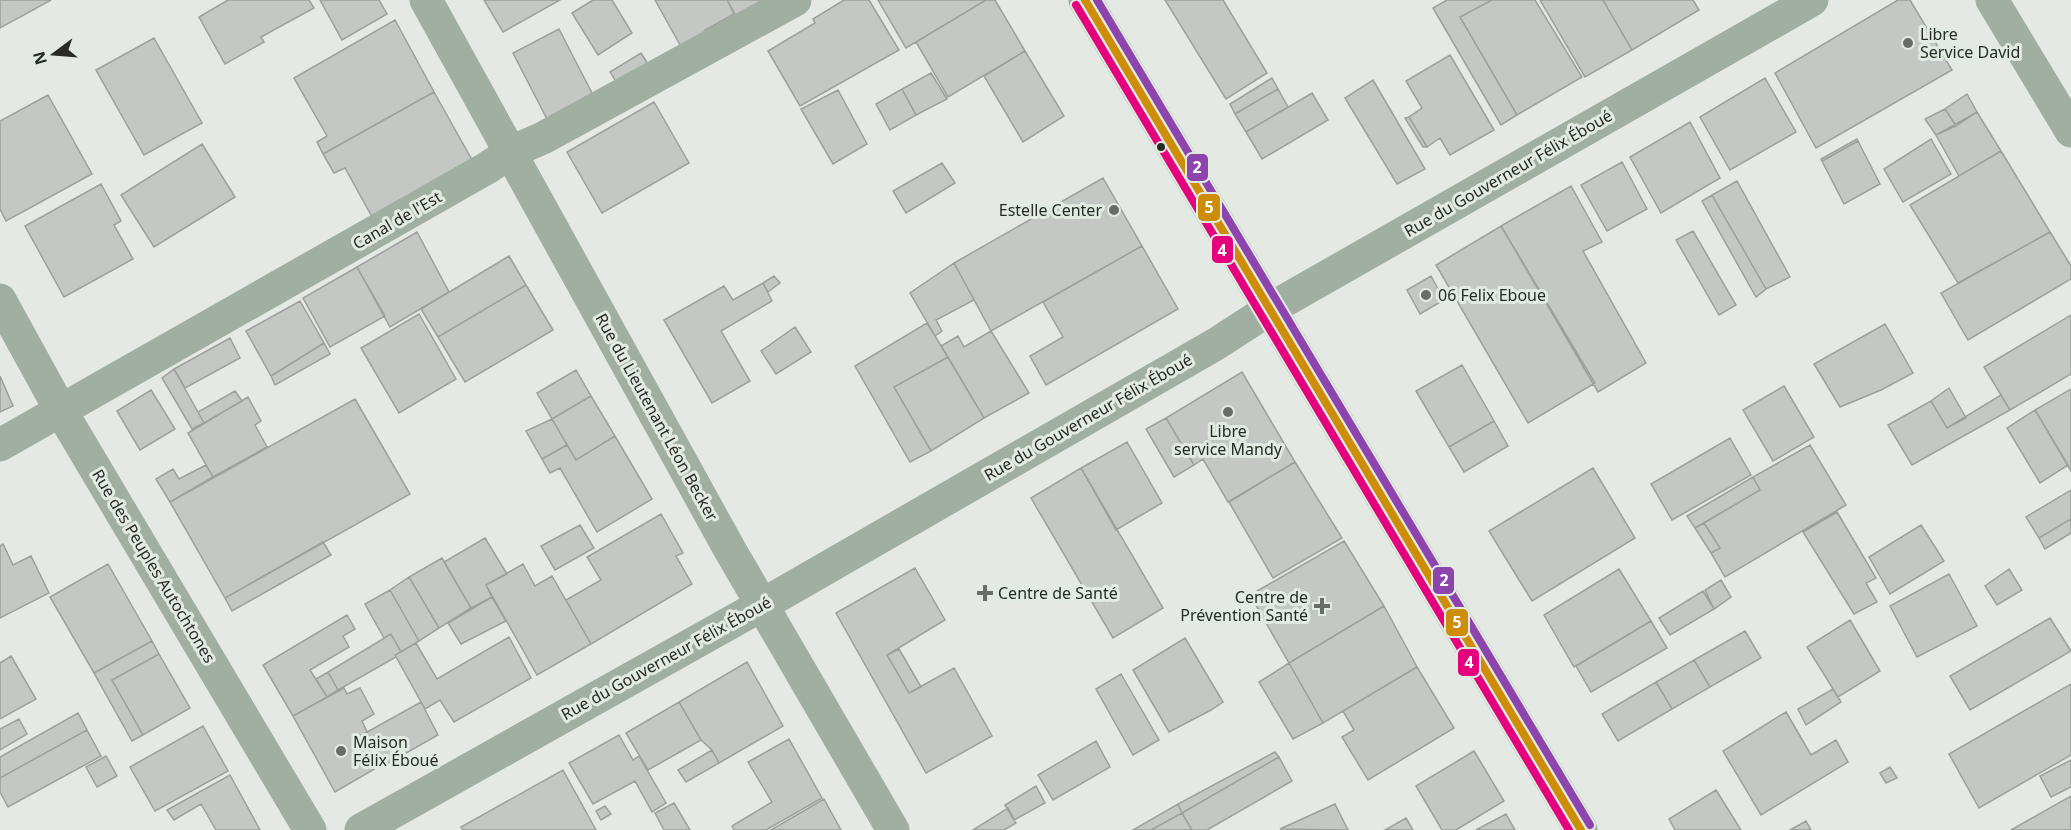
<svg xmlns="http://www.w3.org/2000/svg" width="2071" height="830" viewBox="0 0 2071 830" font-family="'Noto Sans',sans-serif">
<style>
.building{fill:#c4c8c4;stroke:#9ca09c;stroke-width:1.5}
.lines{fill:none;stroke-linecap:round;stroke-linejoin:round}
.pedestrian{stroke:#a1afa2;stroke-width:33}
.minor{stroke:#a1afa2;stroke-width:33}
.tertiary{stroke:#a1afa2;stroke-width:33}
.bus-1-casing{stroke:#e2ebe2;stroke-width:12}
.bus-2-casing{stroke:#e2ebe2;stroke-width:12}
.bus-3-casing{stroke:#e2ebe2;stroke-width:12}
.bus-1{stroke:#cd8d08;stroke-width:8}
.bus-2{stroke:#e5007d;stroke-width:8}
.bus-3{stroke:#8e44ad;stroke-width:8}
.poi-dot{fill:#696d69;stroke:#e2ebe2;stroke-width:2}
.bus-dot{fill:#272a27;stroke:#e2ebe2;stroke-width:2}
.labels{text-anchor:middle;dominant-baseline:central;stroke-width:6;stroke-linejoin:round;paint-order:stroke}
.poi-label{font-size:16px;fill:#272a27;stroke:#e2ebe2;text-anchor:start}
.street-label{font-size:16px;fill:#272a27;stroke:#e2ebe2}
.line-badge{stroke:#e2ebe2;stroke-width:2}
.badge-label{font-size:16px;text-anchor:middle;font-weight:bold;fill:#fff}
</style>
<rect width="100%" height="100%" fill="#e4e9e4"/>
<path class="building" d="M0 0H51L0 28Z
M228 0H309L314 8 261 37 264 42 225 64 199 17Z
M320 0H379L387 14 342 40Z
M484 0H560L503 32Z
M593 0H612L632 33 598 55 572 13Z
M655 0H727L734 14 705 30 710 38 684 52Z
M727 0H776L739 21Z
M844 0H869L899 50 800 106 768 51 815 23 813 19Z
M878 0H986L906 48Z
M986 0H995L1025 51 948 97 916 42Z
M1165 0H1223L1267 73 1226 99Z
M1447 0H1492L1460 17 1517 115 1501 125 1433 8Z
M1492 0H1535L1582 77 1517 115 1460 17Z
M1540 0H1603L1632 50 1585 77Z
M1603 0H1693L1699 10 1632 50Z
M1898 0H1910L1952 70 1816 148 1775 73Z
M395 20 434 92 323 154 317 142 327 136 294 78Z
M559 29 595 99 549 123 513 53Z
M154 38 202 123 144 155 96 70Z
M1025 51 1064 116 1023 142 984 76Z
M641 53 653 72 622 91 610 72Z
M1450 55 1494 130 1450 155 1440 138 1427 147 1409 117 1422 108 1406 81Z
M931 73 947 99 916 115 902 89Z
M1272 78 1278 89 1235 114 1230 104Z
M1765 78 1796 132 1730 170 1700 117Z
M1373 80 1425 169 1397 184 1345 98Z
M902 89 916 115 890 130 876 104Z
M1278 89 1288 107 1246 132 1235 114Z
M838 90 867 144 833 164 801 109Z
M434 92 476 167 376 224 345 168 334 173 323 154Z
M1312 93 1328 120 1262 159 1246 132Z
M1967 94 1977 112 1956 126 1945 109Z
M48 95 92 174 6 221 0 209V121Z
M654 102 689 163 602 213 567 152Z
M1945 109 1956 126 1936 135 1925 119Z
M1977 112 2001 151 1959 176 1936 135Z
M1409 117 1427 147H1423L1405 118Z
M1690 122 1720 178 1661 213 1630 157Z
M1857 139 1858 141 1822 161 1821 159Z
M1931 139 1951 174 1903 202 1884 169Z
M1858 141 1880 184 1844 204 1822 161Z
M202 144 235 197 154 247 121 195Z
M2001 151 2050 232 1958 283 1910 205Z
M1622 162 1647 209 1607 231 1581 185Z
M942 163 955 183 906 213 893 191Z
M1103 178 1142 246 991 331 954 263Z
M1737 181 1790 277 1766 289 1712 195Z
M101 184 121 221 114 225 133 259 64 297 25 226Z
M1571 186 1602 242 1583 251 1646 363 1598 392 1501 226Z
M1712 195 1766 289 1756 297 1702 201Z
M1501 226 1595 383 1528 423 1436 265Z
M1693 231 1736 305 1719 315 1676 240Z
M417 232 449 292 390 327 357 267Z
M2050 232 2071 266V279L1968 340 1941 293Z
M1142 246 1178 309 1046 385 1030 356 1063 337 1043 302Z
M509 256 526 285 438 337 421 309Z
M954 263 974 300 936 320 942 331 935 336 910 293Z
M357 267 385 316 330 347 303 298Z
M774 276 780 283 768 292 763 283Z
M1431 276 1444 300 1420 314 1407 290Z
M763 283 772 301 721 331 750 381 712 403 664 320 724 286 733 300Z
M526 285 553 330 465 382 438 337Z
M300 301 324 343 271 376 246 331Z
M419 314 456 379 399 413 361 348Z
M2071 315V374L2010 410 1984 367Z
M927 323 948 357 894 387 931 451 910 462 855 366Z
M1885 324 1913 373 1881 390 1840 407 1814 364Z
M795 327 811 352 776 374 761 351Z
M991 331 1029 393 984 418 941 346 958 336 964 347Z
M230 338 240 358 185 388 174 369Z
M324 343 330 354 275 385 271 376Z
M948 357 984 418 931 451 894 387Z
M1462 365 1494 421 1449 447 1416 391Z
M174 369 204 423 192 429 162 378Z
M576 370 591 396 552 419 537 393Z
M1242 372 1295 462 1228 502 1203 459 1194 465 1166 418Z
M0 376 13 406 0 412Z
M1784 386 1814 437 1773 461 1743 410Z
M1949 388 1966 418 1947 428 1931 401Z
M2071 389V471L2035 410Z
M151 390 175 429 140 450 117 411Z
M235 391 242 401 204 423 198 412Z
M2001 395 2010 410 1912 465 1888 425 1931 401 1947 428Z
M591 396 615 436 576 460 552 419Z
M248 397 261 421 255 425 267 447 213 477 188 433Z
M355 399 410 494 225 598 170 502Z
M2035 410 2068 465 2040 483 2007 428Z
M1166 418 1194 465 1174 477 1146 429Z
M552 419 567 445 542 459 526 431Z
M1494 421 1508 446 1464 472 1449 447Z
M615 436 652 499 597 532 560 468 550 473 542 459 567 445 576 460Z
M1730 438 1751 475 1672 520 1651 484Z
M1127 442 1162 503 1116 530 1081 468Z
M1810 445 1846 505 1725 577 1711 553 1720 548 1704 523 1760 490 1753 477Z
M1295 462 1342 538 1273 578 1229 502Z
M206 465 213 477 170 502 156 479 173 469 179 479Z
M1081 468 1163 608 1113 638 1031 498Z
M1593 468 1635 538 1532 601 1489 531Z
M1753 477 1760 490 1695 528 1687 516Z
M2071 490V519L2039 538 2026 517Z
M1837 512 1876 578 1866 583 1877 602 1854 614 1803 532Z
M661 514 683 553 676 556 692 584 591 644 566 600 601 580 587 557Z
M2071 519V533L2045 549 2039 538Z
M1704 523 1720 548 1711 553 1695 528Z
M580 525 594 548 555 570 541 546Z
M1921 525 1944 561 1890 594 1869 557Z
M485 538 507 574 486 585 492 597 471 608 444 562Z
M1344 541 1384 606 1289 663 1250 595Z
M323 542 331 555 232 611 225 598Z
M3 544 13 565 31 556 49 593 0 618V546Z
M442 558 471 608 439 628 409 577Z
M108 564 152 641 94 673 50 597Z
M523 564 535 586 552 576 591 644 537 675 486 585Z
M915 568 945 620 887 655 909 693 954 668 992 736 926 773 836 613Z
M1619 569 1651 621 1574 667 1544 615Z
M2009 569 2022 590 1997 605 1985 586Z
M1949 574 1977 626 1917 657 1890 606Z
M409 577 439 628 419 641 390 590Z
M1721 580 1731 597 1714 609 1705 590Z
M390 590 419 641 401 652 391 634 384 638 365 604Z
M1703 591 1714 609 1670 635 1659 618Z
M492 597 506 621 461 644 448 623Z
M1384 606 1417 667 1323 723 1289 663Z
M347 615 355 629 343 636 349 647 310 670 327 697 293 716 263 665Z
M2050 618 2071 651 1970 710 1950 676Z
M1850 620 1880 671 1838 697 1807 647Z
M1651 621 1667 648 1591 692 1576 666Z
M1745 631 1761 658 1710 687 1694 660Z
M391 634 401 652 395 655 396 657 338 690 328 672Z
M509 637 531 678 454 722 440 700 425 709 395 655 416 643 437 679Z
M1185 638 1223 702 1211 710 1169 732 1133 670Z
M152 641 159 654 112 680 143 735 132 741 94 673Z
M899 649 921 687 909 693 887 655Z
M159 654 190 708 143 735 112 680Z
M11 656 36 699 0 719V663Z
M1694 660 1710 687 1672 709 1656 682Z
M747 662 783 726 719 763 712 750 701 740 679 702Z
M1289 663 1323 723 1293 739 1259 682Z
M1417 667 1454 728 1368 780 1342 737 1354 730 1343 711Z
M328 672 338 690 327 697 316 679Z
M1121 674 1159 740 1133 755 1096 689Z
M1656 682 1672 709 1618 741 1602 714Z
M2071 684V755L1979 808 1949 754Z
M344 688 347 694 360 688 374 714 362 721 367 732 361 735 378 767 335 792 293 716Z
M1833 689 1841 702 1806 725 1798 709Z
M421 702 438 735 385 765 367 732Z
M679 702 701 740 648 770 626 733Z
M1786 712 1811 755 1836 740 1848 762 1761 815 1723 751Z
M78 713 87 730 0 778V757Z
M19 719 27 734 0 750V729Z
M203 726 228 771 155 811 130 767Z
M87 730 101 756 8 807 0 792V778Z
M619 735 633 760 639 756 666 803 652 812 635 781 593 804 569 763Z
M789 739 822 798 766 830H734L732 826 772 802 748 762Z
M1096 741 1110 767 1053 800 1038 775Z
M712 750 719 763 686 782 678 770Z
M1474 751 1504 801 1456 830H1442L1416 786Z
M1275 752 1279 757 1182 813 1178 804Z
M106 756 117 776 97 787 86 767Z
M1279 757 1292 781 1207 830H1192L1182 813Z
M2071 760V787L2051 797 2040 776Z
M1890 767 1897 778 1886 783 1880 773Z
M563 770 596 830H463L461 827Z
M230 775 260 830H216L201 804 174 820 167 810Z
M1036 786 1045 803 1014 820 1005 805Z
M1716 790 1741 830H1675L1669 819Z
M2071 796V830H2011Z
M824 799 841 830H771Z
M674 803 690 830H664L655 813Z
M1178 804 1182 813 1151 830H1133Z
M1335 804 1348 830 1280 829Z
M605 806 611 814 601 820 596 811Z
M1008 808 1016 823 1004 830H973Z
M1182 813 1192 830H1151Z
M1506 814 1515 830H1476Z
M1406 818 1413 830H1385Z
M1806 821 1811 830H1790Z"/>
<g class="lines">
<path class="pedestrian" d="M0 445 487 168 511 152 543 138 795 0"/>
<path class="minor" d="M426 0 730 550 893 830
M1085 0 1581 830
M0 300 61 411 310 830
M361 830 762 605 1216 344 1270 309 1812 0"/>
<path class="tertiary" d="M1992 0 2071 131"/>
<defs>
<path id="bus-1" d="M1085 0 1581 830"/>
<path id="bus-2" d="M1076 5 1569 830"/>
<path id="bus-3" d="M1097 0 1590 825"/>
</defs>
<use href="#bus-1" class="bus-1-casing"/>
<use href="#bus-2" class="bus-2-casing"/>
<use href="#bus-3" class="bus-3-casing"/>
<use href="#bus-1" class="bus-1"/>
<use href="#bus-2" class="bus-2"/>
<use href="#bus-3" class="bus-3"/>
</g>
<g class="poi-dot">
<circle cx="1908" cy="43" r="6"/>
<circle cx="1114" cy="210" r="6"/>
<circle cx="1426" cy="295" r="6"/>
<circle cx="1228" cy="412" r="6"/>
<path d="M982 584h6v6h6v6h-6v6h-6v-6h-6v-6h6z"/>
<path d="M1319 597h6v6h6v6h-6v6h-6v-6h-6v-6h6z"/>
<circle cx="341" cy="751" r="6"/>
</g>
<circle class="bus-dot" cx="1161" cy="147" r="5"/>
<g class="labels">
<g class="poi-label">
<text x="1920" y="34">Libre<tspan x="1920" dy="18">Service David</tspan></text>
<text x="1102" y="210" text-anchor="end">Estelle Center</text>
<text x="1438" y="295">06 Felix Eboue</text>
<text x="1228" y="431" text-anchor="middle">Libre<tspan x="1228" dy="18">service Mandy</tspan></text>
<text x="998" y="593">Centre de Santé</text>
<text x="1308" y="597" text-anchor="end">Centre de<tspan x="1308" dy="18">Prévention Santé</tspan></text>
<text x="353" y="742">Maison<tspan x="353" dy="18">Félix Éboué</tspan></text>
</g>
<g class="street-label">
<text transform="translate(1508 173) rotate(-30)">Rue du Gouverneur Félix Éboué</text>
<text transform="translate(397 220) rotate(-30)">Canal de l'Est</text>
<text transform="translate(657 417) rotate(61)">Rue du Lieutenant Léon Becker</text>
<text transform="translate(1088 417) rotate(-30)">Rue du Gouverneur Félix Éboué</text>
<text transform="translate(154 566) rotate(59)">Rue des Peuples Autochtones</text>
<text transform="translate(666 658) rotate(-29)">Rue du Gouverneur Félix Éboué</text>
</g>
</g>
<g class="line-badge">
<rect x="1186" y="153" width="23" height="29" rx="6" fill="#8e44ad"/>
<rect x="1197" y="193" width="24" height="29" rx="6" fill="#cd8d08"/>
<rect x="1211" y="235" width="23" height="29" rx="6" fill="#e5007d"/>
<rect x="1432" y="566" width="23" height="29" rx="6" fill="#8e44ad"/>
<rect x="1445" y="608" width="24" height="29" rx="6" fill="#cd8d08"/>
<rect x="1457" y="648" width="23" height="29" rx="6" fill="#e5007d"/>
</g>
<g class="badge-label">
<text x="1197" y="173">2</text>
<text x="1209" y="213">5</text>
<text x="1222" y="256">4</text>
<text x="1444" y="586">2</text>
<text x="1457" y="628">5</text>
<text x="1469" y="668">4</text>
</g>
<g transform="translate(54 54) rotate(254)" stroke="#e2ebe2" stroke-width="4.5" paint-order="stroke">
<path d="M0-4.5L10 22L0 15L-10 22Z" fill="#272a27"/>
<text y="-9" font-size="16" font-weight="bold" text-anchor="middle" fill="#272a27">N</text>
</g>
</svg>
